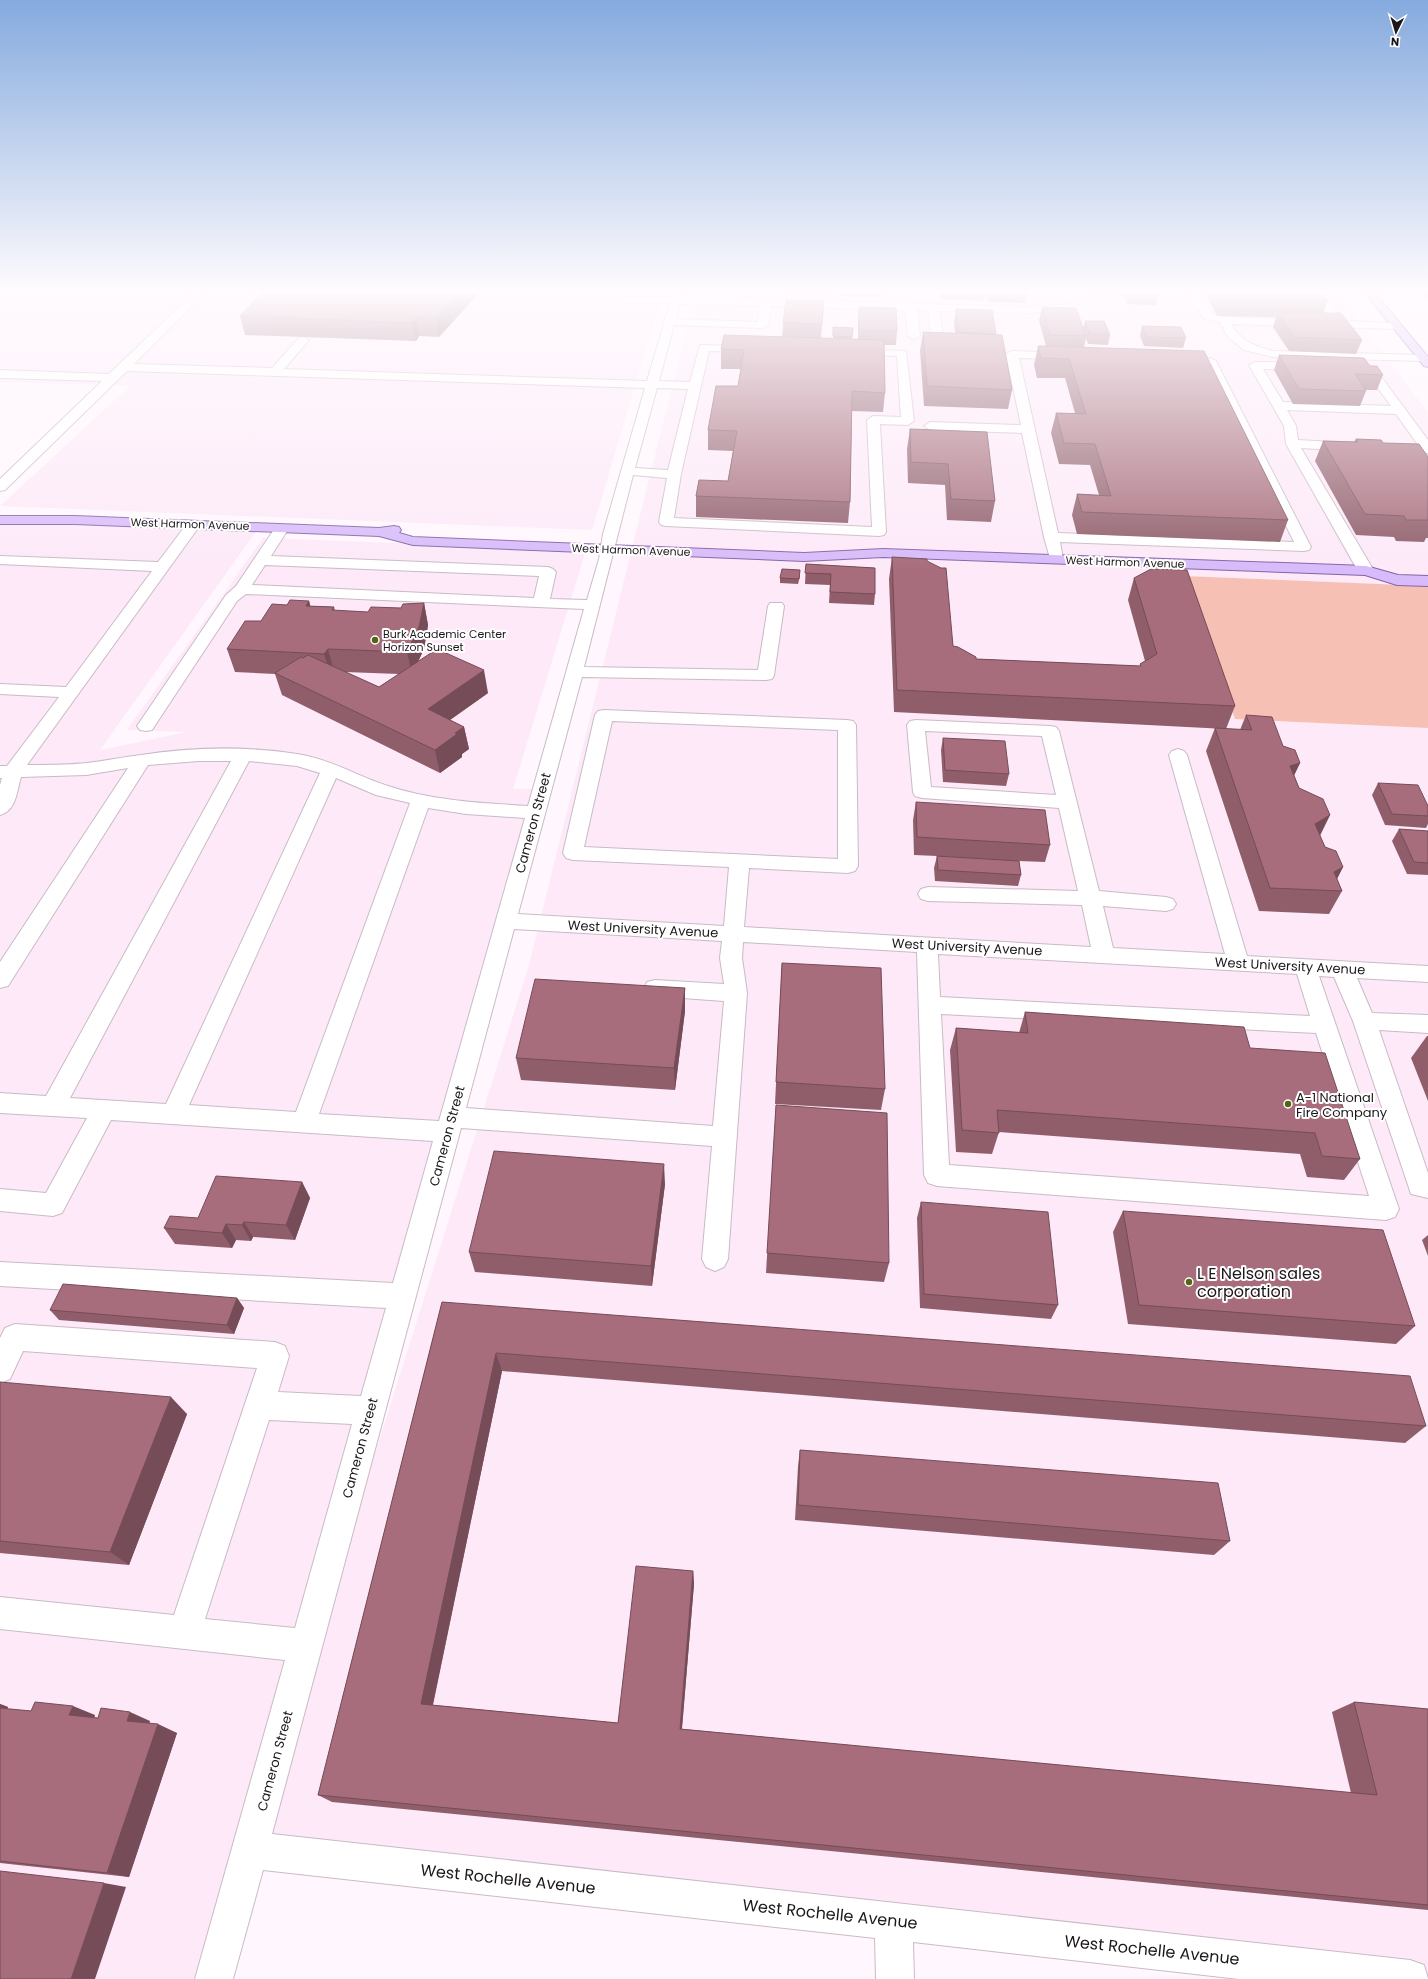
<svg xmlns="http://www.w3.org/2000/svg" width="1428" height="1979" viewBox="0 0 1428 1979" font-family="Poppins,sans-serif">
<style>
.built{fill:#fde9f8}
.green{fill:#f6c0b5}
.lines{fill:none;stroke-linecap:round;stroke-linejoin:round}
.minor-casing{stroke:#c8bbc5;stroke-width:2}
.major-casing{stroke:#8564a9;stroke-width:2}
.minor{fill:#fff;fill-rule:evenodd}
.major{fill:#d7bbfa;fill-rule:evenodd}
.wall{fill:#905e6b;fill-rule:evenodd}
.shaded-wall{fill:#754c57}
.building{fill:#a76d7c;stroke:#754c57}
.poi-dot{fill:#556610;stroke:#fff;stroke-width:1.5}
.labels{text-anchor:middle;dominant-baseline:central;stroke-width:4;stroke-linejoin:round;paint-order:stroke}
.far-street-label{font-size:11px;fill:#1c171b;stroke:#fff}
.far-poi-label{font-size:11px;fill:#1c171b;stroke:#fff;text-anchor:start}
.street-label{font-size:13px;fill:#1c171b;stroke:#fff}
.poi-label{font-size:13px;fill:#1c171b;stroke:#fff;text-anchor:start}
.near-poi-label{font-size:16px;fill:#1c171b;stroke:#fff;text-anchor:start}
.near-street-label{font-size:16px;fill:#1c171b;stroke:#fff}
</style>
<rect width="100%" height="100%" fill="#fff7fd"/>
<path class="built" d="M0 293H663L592 530 0 506 130 386 0 382Z
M695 293H1337L1428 412V586L1184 576 1235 719 1428 728V1979L250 1850 214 1979H0V515L260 526 100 750 187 732 127 730 263 538 586 550 513 789H542L255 1835 529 965Z"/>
<path class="green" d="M1184 576 1428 586V728L1235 719Z"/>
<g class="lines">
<defs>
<path id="minor" d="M194 293H205L134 364 272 368 299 338 303 337 309 340 284 369 647 381 670 303 626 302 622 301 621 299 622 297H672L673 293H683L682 297 1028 307 1071 304 1072 306 1067 309 1028 313 939 311 944 343 938 346 932 343 928 310H917L920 336 914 339 908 336 906 310 771 306 768 325 763 328 674 325 659 381 690 382 700 345 750 346 756 349 750 352 709 351 681 474 674 518 872 527 867 420 873 416 901 417 897 356 855 355 849 352 855 349 906 351 914 421 908 425 880 424 886 532 884 535 879 536 666 526 661 525 659 522 667 478 633 475 584 667 758 670 768 606 770 603H782L784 606 774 675 772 679 766 680 582 677 518 914 724 926 729 867 573 860 566 858 563 853 595 715 598 711 604 710 847 720 853 721 856 725 858 866 855 871 848 873 749 868 744 927 1091 947 1082 905 928 901 921 899 918 894 921 889 928 887 1078 891 1059 808 922 798 915 796 913 792 907 725 910 721 916 720 1050 726 1056 727 1059 731 1099 891 1166 897 1173 899 1176 904 1173 909 1166 911 1103 906 1113 948 1225 954 1169 755 1172 751 1178 749 1184 751 1187 755 1247 956 1428 966V982L1357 978 1372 1013 1428 1015V1033L1379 1030 1428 1173V1198L1411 1194 1353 1021 1334 977 1319 976 1399 1209 1395 1217 1386 1220 937 1186 928 1183 924 1175 917 952 743 942 742 958 747 993 728 1259 724 1267 715 1271 706 1267 702 1259 712 1146 461 1128 272 1834 1410 1960 1424 1965 1428 1979H1239L913 1942 914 1979H876L875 1938 263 1870 233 1979H195L285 1660 0 1629V1597L174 1615 257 1368 23 1351 10 1379 0 1383V1338L5 1328 15 1324 275 1342 285 1346 289 1356 278 1392 361 1396 386 1308 0 1286V1262L393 1283 433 1141 111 1120 62 1213 53 1216 0 1211V1189L46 1193 87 1118 0 1113V1093L46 1096 231 761H199L148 765 8 986 0 988V962L128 768 86 775 21 777C17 791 16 811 0 815V785L2 778H0V766H7L59 697 0 694V684L66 687 152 571 0 564V556L158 562 189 521H199L201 524 27 765C47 765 67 765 87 763 105 761 123 757 141 755 192 747 246 746 297 754 330 759 357 776 388 786 433 801 482 803 528 806L584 609 246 594 237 601 152 730 146 731 140 730 137 726 226 595 236 586 277 525H287L289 528 271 556 548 567 553 569 556 572 550 599 587 600 599 559 603 534 645 388 127 371 5 490 0 491V479L102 381 0 378V370L109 374ZM680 304 760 306 758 322 676 319ZM657 388 688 389 668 470 635 468ZM265 565 539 576 534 598 252 585ZM612 721 838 730V859L584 847ZM925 731 1042 736 1056 795 931 787ZM249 761 297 766 320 773 166 1104 70 1098ZM336 778 376 795 410 803 296 1112 189 1105ZM428 808 466 814 525 818 439 1121 319 1114ZM514 929 722 941 720 958 724 984 655 980 647 982 644 988 647 994 655 996 724 1001 713 1126 466 1108ZM938 954 1297 974 1310 1016 940 997ZM941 1014 1316 1033 1369 1196 949 1165ZM269 1420 352 1424 295 1628 205 1619Z
M1188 293H1198L1212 314 1224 317 1333 321 1313 293H1323L1344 321 1396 323 1402 326 1396 329 1231 324C1241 341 1254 346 1273 351L1423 355 1427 356 1428 359 1423 361 1273 357 1244 350 1228 337 1220 322 1204 319Z
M1012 351 1065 353 1071 356 1065 359 1019 358 1058 533 1294 542 1206 364 1180 363 1174 360C1179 355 1211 356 1216 361L1311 547 1309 550 1304 551 1060 542 1063 559 1061 562H1051L1044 537 1022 433 930 430 924 426 930 422 1021 425 1006 354Z
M1255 362H1305L1311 366 1305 370 1263 369 1283 402 1391 406 1366 372 1354 370 1352 368 1358 364 1374 367 1428 440V453L1423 452 1396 414 1287 410 1296 426 1298 440 1351 443 1358 447 1351 451 1301 448 1374 571 1371 574H1361L1358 571 1286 444 1284 426 1249 365Z"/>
<path id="major" d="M1365 293H1375L1428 357V367L1424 366Z
M0 516H75L379 528 394 526 399 527 401 530 399 533 413 537 804 553 883 549 1366 566 1398 575 1428 576V586L1397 585 1365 575 883 557 804 561 413 545 379 536 75 524H0Z"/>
</defs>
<use href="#minor" class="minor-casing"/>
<use href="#major" class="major-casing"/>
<use href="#minor" class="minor"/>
<use href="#major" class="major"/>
</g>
<path class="wall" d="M479 293 439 337 419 336 416 341 245 335 240 316Z
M791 293H829V295L791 294Z
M841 293H883L882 297 841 296Z
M940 293H984L983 301 941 299Z
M986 293H1027L1026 303 988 302Z
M1090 293H1159L1156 305 1127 304 1123 294Z
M1205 293H1322L1328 300 1323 313 1362 340 1356 354 1289 351 1273 327 1276 317 1217 316Z
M1422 293H1428V298L1427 297 1428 295H1423Z
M824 301 821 338H833V327L853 328 852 339H858V321L859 307 897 331 896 345H884L885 393 883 412 852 411 850 502 848 523 696 517V496L728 481 733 451 708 450V430L738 386 741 369H721V349L782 337 783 323Z
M1042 307 1083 328 1085 321 1110 335 1108 345 1088 344 1086 338 1084 347 1288 520 1280 542 1077 534 1072 515 1077 494 1099 495 1090 465 1059 464 1051 433 1056 413H1075L1065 378H1037L1034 365 1038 346H1046L1039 321Z
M956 309 996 334V335L1012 390 1008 409 924 406 920 351 923 332 955 333 954 323Z
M1142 326 1186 338 1183 348 1144 346 1140 336Z
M1279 355 1370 366 1383 375 1377 390H1365L1366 391 1360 406 1293 404 1274 370Z
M910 429 995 501 991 522 947 520 945 485 908 483 907 449Z
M1356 439 1383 443 1428 457V538H1426L1424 542 1396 541 1394 537 1356 535 1315 461 1323 441 1354 442Z
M892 557 927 561 953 646 976 659 1140 666V664L1145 661 1128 600 1134 578 1235 706 1226 729 894 712 889 579Z
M806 564 875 568V594L874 605 829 603 830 585 805 584Z
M800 576 798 584 780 583V578Z
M309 601 310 606 334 607 335 611 368 612 401 608 424 603 428 625 424 649 418 662 488 693 450 720 464 727 469 749 462 754V757L440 773 282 695 275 674 235 672 227 649 287 605ZM345 672 399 674 379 687Z
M1246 715 1283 746 1300 763 1294 775 1299 788 1330 815 1320 836 1325 847 1343 867 1337 879 1342 891 1329 914 1259 911 1206 751 1215 728 1240 730Z
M943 738 1009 774 1006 786 943 782 941 750Z
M1378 783 1428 806V824L1426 828 1385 825 1372 795Z
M916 802 1050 845 1045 862 1019 861 1021 875 1018 886 935 881 934 868 937 856 914 855 913 820Z
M1399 829 1428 831V875L1407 874 1392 841Z
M782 963 885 1089 881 1110 775 1104Z
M685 988V1011L675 1090 521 1080 516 1058Z
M1025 1012 1250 1048 1360 1159 1344 1180 1307 1177 1300 1154 999 1132 992 1154 956 1152 950 1050 956 1028 1019 1033Z
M1427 1036H1428V1101L1411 1058Z
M776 1105 889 1263 884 1282 766 1273Z
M302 1182 310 1198 295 1240 253 1237 251 1241 236 1240 232 1248 175 1244 164 1228 198 1218Z
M665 1184 652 1286 475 1272 469 1252Z
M921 1202 1058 1305 1051 1319 920 1308 917 1218Z
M1123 1211 1415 1326 1396 1344 1128 1324 1113 1232Z
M1428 1235V1256L1422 1240Z
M237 1298 244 1308 234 1334 59 1320 50 1310Z
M442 1302 1426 1426 1405 1443 502 1371 433 1705 618 1723 693 1571 694 1584 682 1729 1351 1793 1332 1712 1354 1702 1428 1709V1910L332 1802 318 1795Z
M0 1382 187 1414 129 1565 0 1553Z
M800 1450 1230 1541 1214 1555 795 1520 798 1466Z
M0 1704 8 1707 7 1709 31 1711 95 1715 94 1718 150 1721 149 1723 177 1733 129 1877 0 1863Z"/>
<path class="shaded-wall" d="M460 293H479L439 337 436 318Z
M416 318 419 336 416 341 412 323Z
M309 601 315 623 306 606Z
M424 603 428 625 424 649 412 674 407 652Z
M328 649 334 671 331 676 324 654Z
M484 670 488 693 433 732 428 709Z
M464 727 469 749 462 754V757L440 773 435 750 455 733Z
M1300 763 1289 786 1290 766Z
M1330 815 1318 838 1315 824Z
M1343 867 1331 890 1334 872Z
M685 988V1011L675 1090 674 1068Z
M664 1164 665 1184 652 1286 651 1266Z
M302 1182 310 1198 295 1240 286 1225Z
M244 1222 253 1237 251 1241 242 1225Z
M226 1224 236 1240 232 1248 222 1233Z
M237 1298 244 1308 234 1334 227 1325Z
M496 1353 502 1371 431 1713 421 1704Z
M171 1397 187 1414 129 1565 110 1552Z
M693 1571 694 1584 681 1738 680 1729Z
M0 1704 8 1707 4 1716 0 1714Z
M73 1706 95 1715 91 1725 69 1715Z
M130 1712 150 1721 147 1731 127 1721Z
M158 1724 177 1733 129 1877 107 1873Z
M104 1883 126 1887 95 1979H71Z"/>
<path class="building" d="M262 293H460L436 318H416L412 323 240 316Z
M1220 293H1322L1328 300 1222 297Z
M786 300 824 301 822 324 783 323Z
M859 307 896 308 897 331 859 330Z
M1042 307 1076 308 1086 336 1050 335Z
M956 309 992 310 996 334 958 332Z
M1278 313H1341L1362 340 1294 337Z
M1085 321H1104L1110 335 1090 334Z
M1142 326 1181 327 1186 338 1146 337Z
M833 327 853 328 852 337 833 336Z
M923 332 1002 335 1012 390 927 386Z
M724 335 884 340 885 393 852 391 850 502 696 496 699 480 728 481 737 431 708 430 716 386H738L744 350 721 349Z
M1038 346 1204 351 1288 520 1082 512 1077 494 1111 496 1095 444 1064 443 1056 413 1086 414 1069 359 1041 358Z
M1279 355 1364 358 1370 366H1377L1383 375 1355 374 1366 391 1299 389Z
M910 429 987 432 995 501 951 499 948 464 911 462Z
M1356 439 1381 440 1383 443 1419 444 1428 457V520H1406L1404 516 1365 514 1323 441 1358 442Z
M892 557 927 559V561L941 568H946L953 646 958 647 976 657V659L1141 666 1140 664 1157 654 1134 578 1151 569 1187 570 1235 706 897 690Z
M806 564 875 568V594L830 592 831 574 805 573Z
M782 569 800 570 799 579 780 578Z
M290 600 309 601 306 606 334 607 332 610 368 612 371 607 401 608 403 604 424 603 419 627 407 652 328 649 324 654 227 649 245 621H261L272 604 287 605Z
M437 649 484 670 428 709 464 727 455 733 457 734 435 750 275 673 301 657 303 658 308 655 379 687Z
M1246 715 1272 717 1283 746 1295 750 1300 763 1290 766 1299 788 1323 799 1330 815 1315 824 1325 847 1336 851 1343 867 1334 872 1342 891 1270 888 1215 728 1252 730Z
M943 738 1005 741 1009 774 945 770Z
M1378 783 1418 785 1428 806V816L1392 814Z
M916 802 1045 810 1050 845 917 837Z
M1399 829 1428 831V863L1414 862Z
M937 856 1019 861 1021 875 938 870Z
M782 963 881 968 885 1089 776 1082Z
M535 979 685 988 674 1068 516 1058Z
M1025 1012 1244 1027 1250 1048 1325 1053 1360 1159 1322 1156 1315 1133 997 1110 999 1133 962 1130 956 1028 1028 1033Z
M776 1105 887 1113 889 1263 767 1253Z
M494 1151 664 1164 651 1266 469 1252Z
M216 1176 302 1182 286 1225 244 1222 242 1225 226 1224 222 1233 164 1228 170 1216 198 1218Z
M921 1202 1048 1212 1058 1305 924 1294Z
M1123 1211 1383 1230 1415 1326 1139 1305Z
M63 1284 237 1298 227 1325 50 1310Z
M442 1302 1410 1376 1426 1426 496 1353 421 1704 618 1723 636 1566 693 1571 680 1729 1377 1795 1354 1702 1428 1709V1905L318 1795Z
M0 1382 171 1397 110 1552 0 1541Z
M800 1450 1218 1483 1230 1541 798 1505Z
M35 1702 73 1706 69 1715 98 1718 101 1708 130 1712 127 1721 158 1724 107 1873 0 1861V1708L31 1711Z
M0 1871 104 1883 71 1979H0Z"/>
<linearGradient id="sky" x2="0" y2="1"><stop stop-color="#85aade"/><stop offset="0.51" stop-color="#fffbfe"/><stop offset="1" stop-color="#fffbfe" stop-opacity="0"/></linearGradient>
<rect width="1428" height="570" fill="url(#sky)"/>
<g class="poi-dot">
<circle cx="375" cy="640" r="4"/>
<circle cx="1288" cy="1104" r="4"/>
<circle cx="1189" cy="1282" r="4"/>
</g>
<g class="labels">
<g class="far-street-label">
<text transform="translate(190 524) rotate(2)">West Harmon Avenue</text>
<text transform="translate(631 550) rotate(2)">West Harmon Avenue</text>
<text transform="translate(1125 562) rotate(2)">West Harmon Avenue</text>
</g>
<g class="far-poi-label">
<text x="383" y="634">Burk Academic Center<tspan x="383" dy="13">Horizon Sunset</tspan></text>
</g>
<g class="street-label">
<text transform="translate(533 823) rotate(-75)">Cameron Street</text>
<text transform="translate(643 929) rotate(3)">West University Avenue</text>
<text transform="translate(967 947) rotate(3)">West University Avenue</text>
<text transform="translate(1290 966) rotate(3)">West University Avenue</text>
<text transform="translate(447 1136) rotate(-75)">Cameron Street</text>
<text transform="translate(360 1448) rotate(-75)">Cameron Street</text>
<text transform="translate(275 1761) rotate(-75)">Cameron Street</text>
</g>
<g class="poi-label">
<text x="1296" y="1097">A-1 National<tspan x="1296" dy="15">Fire Company</tspan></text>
</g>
<g class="near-poi-label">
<text x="1197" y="1273">L E Nelson sales<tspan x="1197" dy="18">corporation</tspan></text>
</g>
<g class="near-street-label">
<text transform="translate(508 1879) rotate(6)">West Rochelle Avenue</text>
<text transform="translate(830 1914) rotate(6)">West Rochelle Avenue</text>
<text transform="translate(1152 1950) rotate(6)">West Rochelle Avenue</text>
</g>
</g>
<g transform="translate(1396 32) rotate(185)" stroke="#ffffff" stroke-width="3" paint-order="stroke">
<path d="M0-3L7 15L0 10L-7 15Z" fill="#1c171b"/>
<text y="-6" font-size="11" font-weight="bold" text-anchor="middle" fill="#1c171b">N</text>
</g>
</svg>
